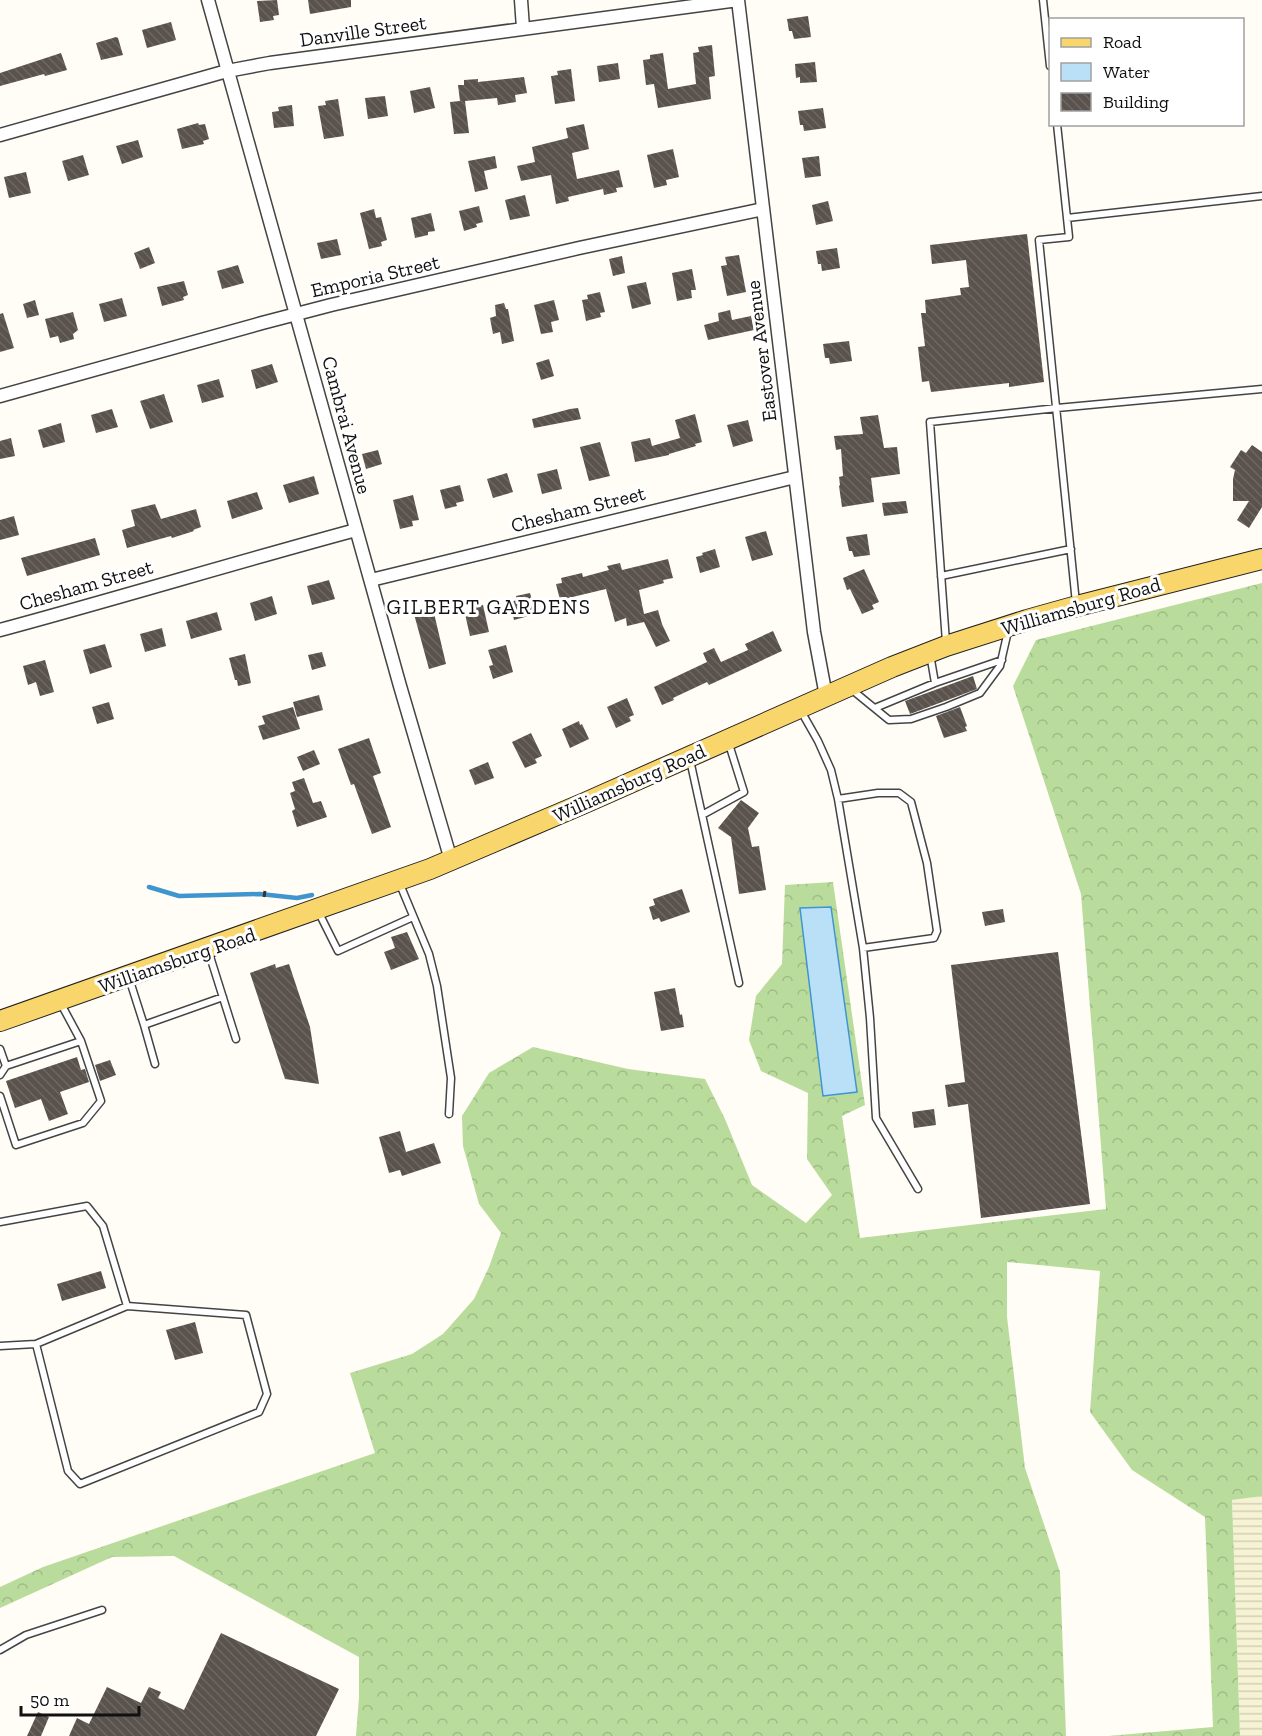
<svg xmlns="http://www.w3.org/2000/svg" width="1262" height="1736" viewBox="0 0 1262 1736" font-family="'Zilla Slab',serif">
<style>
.farmland{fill:url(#farmland-rules)}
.forest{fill:url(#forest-crowns)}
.water{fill:#b9e0f7;stroke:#3f96cf;stroke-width:1.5}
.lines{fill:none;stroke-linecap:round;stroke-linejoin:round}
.stream{stroke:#3f96cf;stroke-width:4.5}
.building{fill:url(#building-back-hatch)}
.service-casing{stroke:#444;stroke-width:9}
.minor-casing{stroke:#444;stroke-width:15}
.primary-casing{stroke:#222;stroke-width:22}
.path{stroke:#333;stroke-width:3;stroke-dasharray:6 3;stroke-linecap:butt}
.service{stroke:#fff;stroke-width:6}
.minor{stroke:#fff;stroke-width:12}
.primary{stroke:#f9d66b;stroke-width:20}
.labels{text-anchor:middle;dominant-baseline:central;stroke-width:6;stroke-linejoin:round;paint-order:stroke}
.street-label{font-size:20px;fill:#111;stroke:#fff}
.neighbourhood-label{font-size:21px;letter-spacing:1.5px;fill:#111;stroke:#fff}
</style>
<defs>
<pattern id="farmland-rules" width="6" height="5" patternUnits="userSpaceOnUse" patternTransform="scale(1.5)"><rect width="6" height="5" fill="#f6f3d4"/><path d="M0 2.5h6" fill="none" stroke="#d2cfb5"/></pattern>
<pattern id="forest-crowns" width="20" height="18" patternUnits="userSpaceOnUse" patternTransform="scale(1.5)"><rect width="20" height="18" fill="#b9dc9c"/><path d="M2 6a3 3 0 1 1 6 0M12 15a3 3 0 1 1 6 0" fill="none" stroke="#9ebc85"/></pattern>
<pattern id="building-back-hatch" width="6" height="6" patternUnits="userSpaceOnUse" patternTransform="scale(1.5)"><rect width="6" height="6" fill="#5a524d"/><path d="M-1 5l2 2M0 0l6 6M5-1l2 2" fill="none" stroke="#6d6662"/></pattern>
</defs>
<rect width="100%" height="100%" fill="#fffdf5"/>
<path class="farmland" d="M1262 1496V1736H1240L1232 1500Z"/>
<path class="forest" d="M1262 583V1496L1232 1500 1240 1736H1108L1213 1727 1205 1517 1132 1470 1090 1412 1100 1271 1007 1262V1317L1025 1468 1060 1572 1066 1736H356L359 1697V1657L174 1556 112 1557 0 1608V1587L43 1567 375 1453 350 1373 412 1354 443 1334 474 1299 489 1267 501 1233 479 1204 463 1146 462 1116 489 1073 533 1047 628 1069 705 1079 725 1119 752 1185 806 1223 832 1195 807 1159 808 1093 761 1071 749 1040 756 996 782 964 785 885 833 882 865 1105 842 1116 860 1238 1106 1209 1081 894 1013 686 1036 640Z"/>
<path class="water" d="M831 907 857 1092 823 1096 800 908Z"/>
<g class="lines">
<path class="stream" d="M149 887 179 896 260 894 297 898 312 895"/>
</g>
<path class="building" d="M277 0 279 15 273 16 274 20 260 22 257 1Z
M308 0H351V7L310 14Z
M808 16 811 37 794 39 792 31H789L787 19Z
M171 22 176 40 147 48 142 30Z
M116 37 118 38 123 55 101 60 96 43Z
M712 45 715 76 709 77 711 99 658 108 654 84 646 85 643 60 650 59V55L663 53 668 89 696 84 693 53 699 52 698 47Z
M61 53 67 70 45 76 44 74 0 86V73Z
M815 62 817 82 800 83V77L796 78 795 64Z
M618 63 620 79 599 82 597 66Z
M571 69 575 101 555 104 551 76 558 75 557 71Z
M524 77 527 93 515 95 516 102 498 105 497 98 465 101 469 133 454 134 450 102 460 101 458 85H464V80L478 79V82Z
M430 87 435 108 414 113 410 91Z
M385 96 388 116 368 119 365 98Z
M338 99 344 136 324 139 318 106 326 105 325 101Z
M292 105 294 126 274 128 272 112 279 111 278 107Z
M823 108 826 128 804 131 803 125H800L798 111Z
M198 123 199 125 205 124 209 139 203 141 204 144 182 149 177 129Z
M584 124 589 149 572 153 577 179 619 170 623 187 616 188 617 192 604 195 603 189 568 197 569 201 556 204 551 175 521 181 517 166 535 162 532 147 568 138 566 128Z
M138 140 143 157 122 164 116 146Z
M673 149 679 177 666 180 667 185 654 188 647 155Z
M83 155 89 175 68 181 62 161Z
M495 156 497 168 484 171 488 189 475 192 468 161Z
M819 156 821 176 805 178 802 158Z
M26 172 31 193 9 198 4 177Z
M525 195 530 216 510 220 505 200Z
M828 201 833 221 816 225 812 205Z
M479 206 483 222 476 224 477 227 464 231 459 211Z
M374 209 376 218 381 217 387 240 381 242 382 246 369 249 360 213Z
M431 213 435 231 428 232V235L415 238 411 218Z
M1027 234 1044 382 1009 387V383L931 392 929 381 922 382 918 347 925 346 921 313H926L925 300 961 295 960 288 969 287 966 260 932 264 930 245Z
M337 239 341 255 321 259 317 243Z
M149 247 155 263 140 269 134 253Z
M837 248 840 268 822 271 821 264H818L816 251Z
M739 255 746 292 727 296 721 266 727 265 725 257Z
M622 256 625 273 613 276 609 259Z
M238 265 244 283 222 289 217 271Z
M692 269 696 290H691L692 298 677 301 672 273Z
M184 281 188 295 183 297 184 300 162 306 157 287Z
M646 282 651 304 632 309 627 286Z
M600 292 605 312 600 313 601 317 586 321 582 300 588 299 587 295Z
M122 298 127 316 104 322 99 304Z
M35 300 39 315 27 318 23 304Z
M554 300 559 320 551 322 553 332 541 334 534 305Z
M504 303 506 309H508L514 341 502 344 500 332 493 334 490 318 496 316 495 305Z
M730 310 732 320 751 316 754 330 708 340 704 325 719 321 718 313Z
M73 312 78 330 73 334 74 339 60 343 58 336 50 338 45 319Z
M3 313 14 348 0 352V314Z
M849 341 852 361 830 364 829 358H825L823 344Z
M549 359 554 376 541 380 536 363Z
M272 364 278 382 256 389 251 370Z
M219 379 224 397 202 403 197 385Z
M164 394 173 422 150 429 140 401Z
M578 408 581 419 534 428 532 419 570 409Z
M112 409 118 427 96 433 91 415Z
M695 414 702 442 695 444 696 446 669 454V455L635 462 631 442 650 438 652 446 680 438 675 420Z
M878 415 884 448 897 447 900 474 871 478 874 502 842 507 839 486 840 485 839 477 843 476 841 449 836 450 834 436 863 434 860 417Z
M748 420 753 441 733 447 727 425Z
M61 423 65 442 43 448 38 430Z
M11 438 15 456 0 459V441Z
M600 442 610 476 589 481 580 447Z
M1252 445 1262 452V507L1249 528 1237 520 1249 501H1233V479L1235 470 1230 467 1241 450 1246 453Z
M378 450 382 464 366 469 362 454Z
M557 469 562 489 542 494 537 474Z
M507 473 513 492 493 498 487 479Z
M314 476 319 494 289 503 283 485Z
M460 485 464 501 456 503 457 506 445 509 440 490Z
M257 492 263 509 232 519 227 501Z
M413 495 419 520 412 521 413 526 400 529 393 500Z
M906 501 908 513 884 516 882 503Z
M155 504 161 519 196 509 201 527 193 530 194 531 172 538 171 536 127 548 122 530 135 526 131 510Z
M14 516 19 535 0 540V520Z
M766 531 773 555 752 561 745 537Z
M867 534 870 555 854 557 852 551H849L846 537Z
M95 538 100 555 27 576 21 558Z
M715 549 720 567 700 573 696 557 703 555 702 553Z
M668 559 673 578 663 580 664 583 639 590 644 614 658 610 662 624 670 641 656 647 644 622 627 626 626 618 615 622 606 589 560 600 556 584 562 583 561 578 582 573 583 577 609 570 607 566 620 563 622 570Z
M864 569 879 602 872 605 874 609 862 614 850 589 847 590 843 578Z
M329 580 335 599 312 605 307 586Z
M530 593 536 614 514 620 510 602 517 600 516 596Z
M272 596 277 614 255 621 250 603Z
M483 605 489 632 470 636 465 614 471 613 470 607Z
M433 609 446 664 429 669 414 614Z
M217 612 222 630 191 639 186 621Z
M162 628 166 646 145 652 140 634Z
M773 631 782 651 709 685 707 682 673 698 674 700 662 705 654 687 707 662 703 653 714 648 721 662 748 650 745 644Z
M105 644 112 667 90 674 83 650Z
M506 645 513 672 493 679 489 666 493 665 488 650Z
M322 652 326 666 312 670 308 655Z
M245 654 251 683 238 686 237 680H235L229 658Z
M45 660 54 692 40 696 36 682 28 685 23 666Z
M973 676 977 689 910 714 905 701Z
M319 695 323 710 297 717 293 702Z
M627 698 634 715 629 717 631 721 616 728 607 707Z
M109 702 114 719 97 724 92 707Z
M293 707 300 729 263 740 258 726 265 724 262 716Z
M960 707 967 726 965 727 967 731 944 738 936 716Z
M579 721 580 725 582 724 589 739 570 748 562 729Z
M531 733 542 756 535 759 537 763 525 768 512 742Z
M369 738 381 773 373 776 391 827 372 834 354 784 351 785 338 749Z
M314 750 320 764 303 771 297 757Z
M488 762 494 778 475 785 469 770Z
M304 778 313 803 321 801 327 817 297 827 292 811 295 809 290 793 295 791 292 782Z
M741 800 759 813 748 828 752 847 759 846 766 890 739 894 731 837 718 828Z
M682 889 690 912 661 922 659 918 653 920 649 907 655 905 653 899Z
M1003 909 1005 922 985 926 982 912Z
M407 932 419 959 391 970 384 952 395 948 391 937Z
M1058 952 1090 1204 981 1218 968 1104 948 1107 945 1085 965 1082 951 965Z
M275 964 276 968 289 964 310 1027 319 1084 285 1079 250 973Z
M675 988 680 1015 682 1014 684 1027 661 1031 654 992Z
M77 1057 81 1070 85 1069 89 1082 60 1092 68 1114 49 1121 41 1099 15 1108 6 1081Z
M110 1060 116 1075 100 1081 95 1065Z
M934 1109 936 1125 914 1128 912 1112Z
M400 1131 406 1152 434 1143 441 1163 402 1176 400 1170 389 1173 379 1137Z
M101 1271 106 1288 62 1301 57 1284Z
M195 1322 203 1353 175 1360 166 1330Z
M221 1633 339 1689 316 1736H69L77 1718 89 1724 107 1687 141 1703 149 1687 161 1692 158 1698 184 1710Z
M38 1712 49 1717 41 1736H27Z"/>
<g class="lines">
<defs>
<path id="service" d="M1043 0 1050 66
M1057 124 1069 237 1039 240 1076 603
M1067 218 1262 196
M941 576 1071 549
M946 642 930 422 1057 408 1262 389
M930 654 935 683
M851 689 889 720 911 719 946 707 980 693 1000 666 1008 631
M875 708 935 683 1002 660
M801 711 818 741 831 770 838 799 863 948 870 1018 876 1118 918 1189
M690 760 739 983
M838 799 878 793H899L911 802 927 863 937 931 934 938 863 948
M702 815 744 792 728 741
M399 882 429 954 437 986 451 1078 449 1114
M318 911 338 951 413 917
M208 950 236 1039
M129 978 144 1025 155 1064
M144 1025 223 997
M0 1049 6 1066 0 1075
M6 1066 81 1041
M0 1096 16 1145 83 1123 101 1101 81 1041 60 1002
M0 1222 87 1206 103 1226 127 1306 246 1315 267 1394 259 1412 80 1484 68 1471 36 1344 0 1346
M36 1344 127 1306
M0 1650 26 1635 102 1610"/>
<path id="minor" d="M208 0 400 686 451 860
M521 0 523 28
M738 0 814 632 826 696
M0 135 227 71 270 63 738 0
M0 396 262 323 331 305 579 248 763 209
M371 580 795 477
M0 630C119 598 237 562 356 530"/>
<path id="primary" d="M0 1021 430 869 587 802 892 667 946 646 1027 620 1077 606 1262 559"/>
</defs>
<use href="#service" class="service-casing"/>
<use href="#minor" class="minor-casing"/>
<use href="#primary" class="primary-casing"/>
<path class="path" d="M264 897 265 891"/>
<use href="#service" class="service"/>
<use href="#minor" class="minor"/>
<use href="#primary" class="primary"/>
</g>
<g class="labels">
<g class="street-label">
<text transform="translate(363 31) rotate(-8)">Danville Street</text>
<text transform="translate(375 276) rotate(-13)">Emporia Street</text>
<text transform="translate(761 351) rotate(-97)">Eastover Avenue</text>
<text transform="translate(347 425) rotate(75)">Cambrai Avenue</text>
<text transform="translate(578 509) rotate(-14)">Chesham Street</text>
<text transform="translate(86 585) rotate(-16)">Chesham Street</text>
<text transform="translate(1081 606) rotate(-16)">Williamsburg Road</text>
<text transform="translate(629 783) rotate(-24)">Williamsburg Road</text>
<text transform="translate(177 960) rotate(-19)">Williamsburg Road</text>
</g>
<g class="neighbourhood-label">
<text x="489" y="606">GILBERT GARDENS</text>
</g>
</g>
<rect x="1049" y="18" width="195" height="108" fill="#ffffff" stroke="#a0a0a0" stroke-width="1.5"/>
<rect x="1061" y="38" width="30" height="9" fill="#f9d66b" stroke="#a0a0a0" stroke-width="1.5"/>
<text x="1103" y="48" font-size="18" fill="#111111">Road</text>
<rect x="1061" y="63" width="30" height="18" fill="#b9e0f7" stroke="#a0a0a0" stroke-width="1.5"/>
<text x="1103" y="78" font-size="18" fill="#111111">Water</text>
<rect x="1061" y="93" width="30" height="18" fill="url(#building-back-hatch)" stroke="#a0a0a0" stroke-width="1.5"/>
<text x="1103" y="108" font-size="18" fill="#111111">Building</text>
<path d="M21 1706v9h118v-9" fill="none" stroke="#111111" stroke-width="3"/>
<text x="30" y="1706" font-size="18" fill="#111111" stroke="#ffffff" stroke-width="4.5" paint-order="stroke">50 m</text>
</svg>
